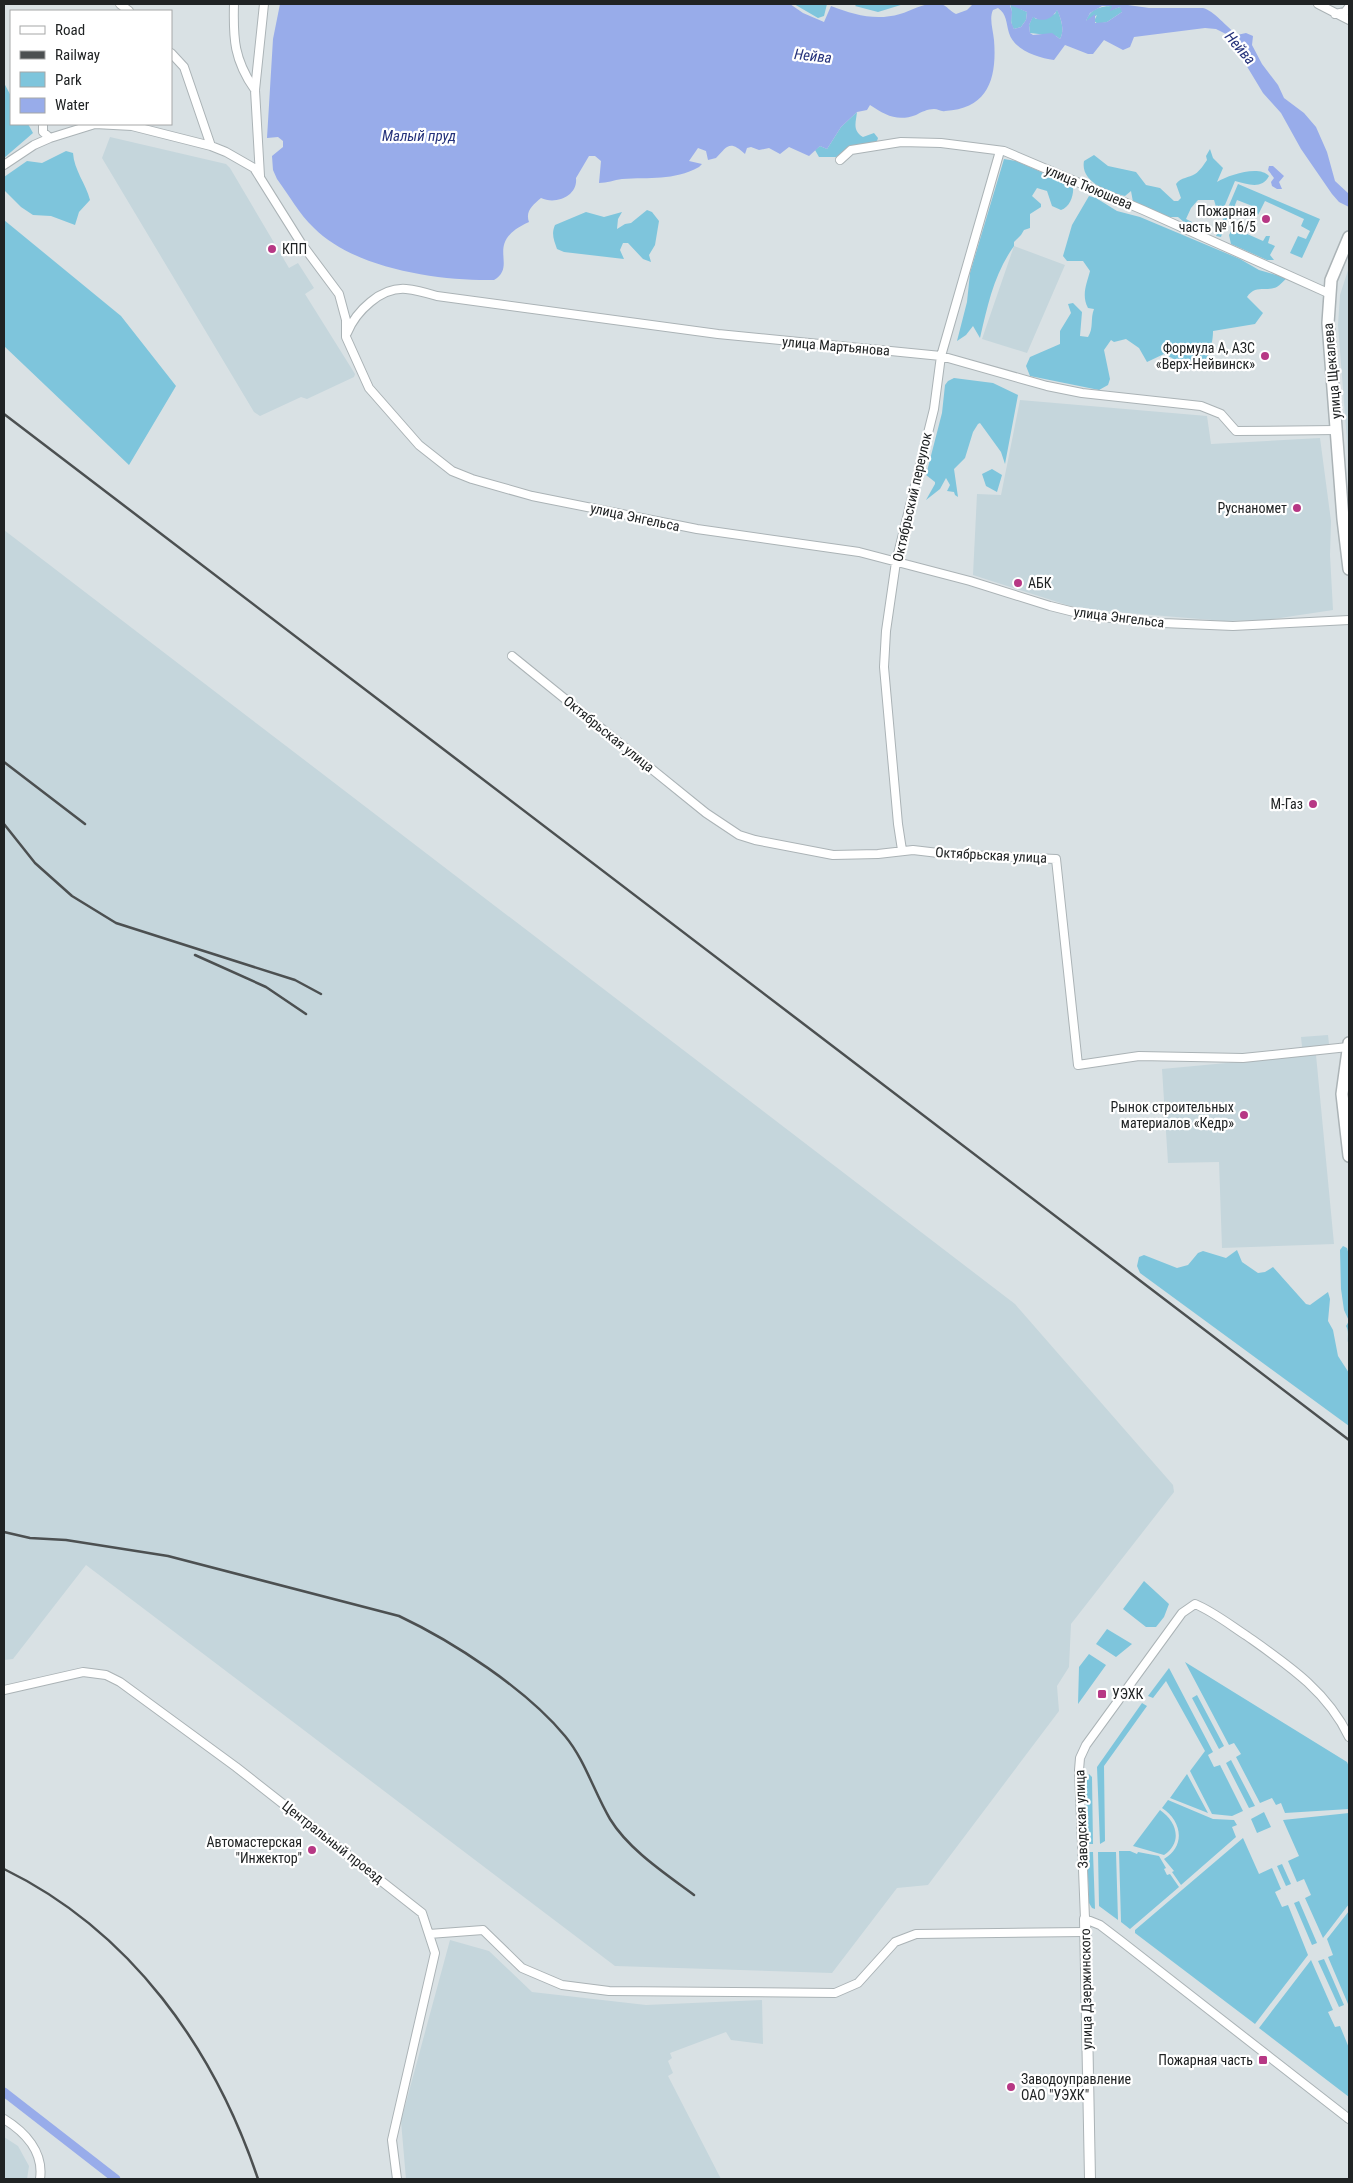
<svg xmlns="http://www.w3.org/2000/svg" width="1353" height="2183" viewBox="0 0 1353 2183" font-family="'Roboto Condensed',sans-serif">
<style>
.built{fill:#c5d6dc}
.green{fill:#7ec5dc}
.water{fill:#98acea;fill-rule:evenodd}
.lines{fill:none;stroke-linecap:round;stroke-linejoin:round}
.canal{stroke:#98acea;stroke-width:9}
.street-casing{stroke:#abb3b6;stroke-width:10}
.secondary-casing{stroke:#abb3b6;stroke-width:12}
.primary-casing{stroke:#abb3b6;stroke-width:14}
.street{stroke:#fff;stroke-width:8}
.secondary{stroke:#fff;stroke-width:10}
.primary{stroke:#fff;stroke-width:11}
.rail{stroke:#4c5051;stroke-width:2.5}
.poi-dot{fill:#b73885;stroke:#fff;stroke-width:2}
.labels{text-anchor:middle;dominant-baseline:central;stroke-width:4.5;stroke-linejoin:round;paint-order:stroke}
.street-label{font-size:14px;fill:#202324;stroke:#fff}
.poi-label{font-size:14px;fill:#202324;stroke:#fff;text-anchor:end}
.water-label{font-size:15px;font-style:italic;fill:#25327b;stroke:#fff}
</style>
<rect width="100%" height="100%" fill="#d9e1e4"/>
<path class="built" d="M110 137 226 164 230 168 289 268 298 263 314 288 305 294 355 374 354 377 307 399 301 397 260 416 254 412 102 158Z
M1014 246 1065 265 1027 353 982 339Z
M1349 267V467L1338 325 1340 295Z
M1020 400 1207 416 1211 444 1320 438 1331 521 1330 555 1333 610 1266 620 1224 621 1092 610 1070 606 973 575 977 494 1001 495Z
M4 530 1015 1304 1173 1485 1174 1492 1071 1624 1069 1667 1057 1686 1059 1711 928 1885 897 1888 832 1973 615 1966 86 1565 13 1659 4 1660Z
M1328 1035 1330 1053 1316 1055 1334 1244 1222 1248 1219 1162 1168 1163 1162 1069 1303 1056 1301 1037Z
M450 1940 489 1951 532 1992 646 2005 762 2000 763 2044 731 2040 726 2032 670 2053 672 2058 668 2061 673 2073 668 2076 721 2179H406L401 2121Z
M4 2137 18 2146 29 2166 27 2179H4Z"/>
<path class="green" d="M794 4H827L824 16 818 18Z
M857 4H904L878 12 855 6Z
M1010 4 1027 12 1026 20 1021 27 1014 29C1008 21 1014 13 1010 4Z
M1113 6 1111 10 1120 7 1122 9V12L1107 22 1098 24 1094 21 1097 15 1086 22C1089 9 1101 6 1113 6Z
M1057 9C1061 19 1065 30 1060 39L1056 36 1030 33 1029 25 1033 16 1036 19 1055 14Z
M4 83 11 96V124H28L33 133 4 158Z
M857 112C856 122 852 131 863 137L874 133 878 138 877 141 836 157H819L815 150 820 146 827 149 841 127Z
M1210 149 1213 158 1223 168 1217 182C1229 175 1259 165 1269 176 1262 190 1247 184 1235 181L1225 205 1217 210 1214 200H1198L1191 208 1186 219 1192 222 1191 224 1185 223 1178 217H1168L1133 202 1131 191 1125 196C1108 192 1080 182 1084 161L1094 155 1108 166 1136 172 1146 185 1160 188 1174 201H1178L1181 198 1176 184C1181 177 1189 178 1195 174 1200 171 1204 164 1207 160L1206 156Z
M66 151 73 153C74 170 86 184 90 200L79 212 75 225 51 216 33 215 21 207 4 190V177L27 161 42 163Z
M1004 159 1016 161 1069 184 1073 187C1074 195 1070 207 1061 210L1052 206 1047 191 1037 188 1032 196 1041 204V207L1030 214V228L1024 230 1021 235 1014 242V246C994 274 988 304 980 338L973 326 966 335 957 341 967 302 970 273Z
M1238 184 1320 219 1302 258 1290 253 1298 236 1306 239 1310 231 1301 226 1304 219 1265 201 1258 215 1255 207 1237 200 1233 210 1230 209 1221 237 1216 236Z
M1089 196 1096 198 1117 211 1140 217 1240 259 1259 270 1287 278C1283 281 1279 287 1274 288 1263 291 1255 285 1247 297L1263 313 1255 324 1213 331C1213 346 1207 369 1188 369L1183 363 1176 365 1172 358 1164 354 1147 362 1139 348 1126 339 1114 342 1111 340 1104 350 1110 379 1108 385 1099 390 1030 376 1026 366 1030 357 1060 344V331L1071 313 1068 304 1073 303 1082 312 1080 336 1088 337C1094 328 1090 319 1094 309L1088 308C1081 295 1087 283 1090 271L1083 261H1067L1063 256 1072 225Z
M647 210 652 212 659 221 655 245 649 255 651 262 643 259 628 243H623L620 250 624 259 564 252 557 249C554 240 551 234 555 225L586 212 604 217 622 212 618 219 617 229 625 224 631 223Z
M4 220 121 316 176 386 129 465 4 346Z
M1240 224 1244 227 1245 233 1263 241 1266 236H1270L1268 243 1275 246 1270 255 1274 260H1267L1231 244 1229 235 1234 226Z
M954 378 993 383 1018 395 1005 464 1001 452 980 423 978 424 973 432 965 458 954 469 958 497 955 495 954 492 947 491 950 485 946 478 940 489 926 500 935 484V482L926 475 942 413 945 385 948 381Z
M992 469 1002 475 997 492 986 486 982 474Z
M1343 1246 1347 1248 1349 1255V1346C1346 1339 1350 1333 1346 1326L1349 1321 1344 1310 1341 1289 1340 1250Z
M1237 1250 1242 1262 1258 1273 1265 1272 1273 1267 1306 1304 1310 1305 1328 1292 1330 1299 1328 1321 1333 1330 1338 1356 1349 1373V1426L1140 1273 1137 1266 1139 1257 1144 1255 1177 1268 1188 1265 1198 1253 1203 1251 1226 1258Z
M1144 1581 1169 1604 1164 1617 1156 1627H1146L1123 1609Z
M1107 1629 1132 1644 1116 1657 1096 1644Z
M1089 1654 1106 1665 1078 1704 1079 1667Z
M1185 1662 1347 1762 1349 1767V1809L1285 1813 1281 1803 1276 1805 1272 1798 1260 1803 1236 1757 1241 1754 1234 1743 1229 1745Z
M1169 1668 1213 1752 1208 1755 1214 1767 1220 1765 1243 1811 1232 1816 1212 1814 1190 1771 1205 1751 1166 1681 1153 1698 1148 1696Z
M1197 1695 1224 1746 1219 1749 1192 1698Z
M1142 1703 1147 1706 1104 1766 1105 1841 1100 1844 1097 1767Z
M1231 1760 1255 1806 1249 1808 1226 1763Z
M1089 1774 1092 1777 1093 1844H1087L1085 1782Z
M1187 1774 1208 1813 1170 1798Z
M1168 1800 1213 1819 1234 1820 1237 1825 1232 1827 1236 1837 1181 1885 1172 1872 1174 1871 1164 1859C1186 1846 1182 1821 1162 1808Z
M1160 1810C1177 1822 1183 1842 1164 1855L1133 1846Z
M1264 1812 1271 1827 1257 1833 1251 1819Z
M1349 1813V1904L1323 1938 1305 1898 1311 1895 1304 1879 1297 1882 1288 1861 1299 1856 1283 1820Z
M1243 1838 1259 1874 1272 1868 1281 1889 1275 1892 1282 1907 1288 1905 1308 1955 1255 2024 1135 1933V1930Z
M1119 1851H1130L1137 1854 1138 1852 1159 1856 1166 1868 1164 1869 1167 1875 1170 1874 1179 1887 1130 1929 1121 1922Z
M1087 1852H1093L1095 1909 1092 1908 1089 1903Z
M1098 1852H1116L1118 1920 1099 1906Z
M1282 1864 1291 1884 1286 1886 1277 1866Z
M1299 1901 1317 1943 1312 1945 1294 1903Z
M1349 1911V2003L1348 2004 1328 1957 1333 1955 1327 1939Z
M1324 1959 1344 2005 1339 2007 1318 1961Z
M1311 1960 1333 2010 1328 2012 1335 2027 1340 2026 1349 2048V2097L1259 2028Z"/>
<path class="water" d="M280 4H790L803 13 824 22 831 6C854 15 876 21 900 14 913 10 926 1 941 4 946 5 951 12 956 14L967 10 973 4H1121L1149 8H1203C1213 10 1228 28 1237 35L1246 33 1253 36 1252 45 1262 64 1278 85 1284 98 1304 113 1316 127 1327 152 1335 181 1349 194V207L1339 202 1332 194 1301 149 1281 113 1263 93 1228 35 1216 29 1205 28 1134 37 1130 47 1123 50 1104 40 1093 54H1088L1065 45 1054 60C1038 58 1014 50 1009 33 1006 23 1007 14 998 8L993 10C989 18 993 30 994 40 997 77 989 109 945 111 941 112 938 109 934 109 928 109 921 112 916 115 897 122 885 115 870 105L867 110 857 112 841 127 827 149 820 146 809 156 789 147 780 154 769 148 759 150 751 147 747 148 745 154C729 139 727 147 716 158L708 160 706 151 698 148 689 161 702 164 699 167C673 181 650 177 622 179 614 180 607 183 599 183L601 161 595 156H589L576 178C578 196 556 205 541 198 533 205 525 211 529 222 482 243 519 265 494 280 439 281 355 269 314 228 299 214 289 195 277 179L273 170 272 156 283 147V141L278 137 267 138 273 39ZM1010 5 1027 12 1026 20 1021 27 1014 29 1011 22 1012 12ZM1102 6H1112L1110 11 1120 7 1122 12 1107 22 1095 23V14L1086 21 1090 13ZM1057 10C1061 18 1065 30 1060 39L1052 33 1033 35 1030 33 1029 25 1033 17C1043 23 1052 19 1057 10Z
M1269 166H1273L1284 176 1279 182 1282 189H1277L1272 186 1271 182 1274 178 1268 170Z"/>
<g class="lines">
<path class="canal" d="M4 2092 116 2179"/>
<defs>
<path id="street" d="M120 4 129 11
M234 4C233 39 234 60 255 90
M1318 4 1349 20
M1335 14 1345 12 1349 7
M171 53 184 67 211 146
M43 124V132L50 138 95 124 132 126 211 146 226 152 254 168 301 243 339 294 346 320V337L369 388 419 445 452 471 472 479 532 496 697 529 859 552 970 581 1050 606 1090 616 1163 623 1233 626 1349 620
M840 160 851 150 901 142 941 143 1004 151 1143 210 1328 293
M4 165 34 145 50 138
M260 176 255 90 264 4
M347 333C356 311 381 287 406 289 417 290 427 293 437 296L718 334 941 356 1047 386 1082 393 1201 406 1221 414 1236 431 1337 430
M512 656 706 813 739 835 755 840 833 855 878 854 913 850 947 854 1056 859 1078 1065 1139 1056 1243 1058 1348 1047
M902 850 898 824 884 667 886 631 896 562 934 409 941 356 1000 151
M4 1690 83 1672 106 1675 120 1682 236 1767 422 1913 435 1953 392 2140 397 2179
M1349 1737C1327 1691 1288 1665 1247 1636 1230 1625 1214 1612 1195 1604L1182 1613 1086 1745 1080 1758 1079 1770 1085 1919 1100 1925 1121 1941 1349 2119
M429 1934 483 1930 522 1968 562 1985 609 1991 835 1993 858 1983 895 1942 916 1934 1084 1932
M4 2119C25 2132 44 2152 40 2179"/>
<path id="secondary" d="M1085 1919 1090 2179"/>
<path id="primary" d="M1349 237 1331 280 1328 323 1343 519 1349 569
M1349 1043 1342 1094 1349 1156"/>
</defs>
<use href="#street" class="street-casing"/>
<use href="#secondary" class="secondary-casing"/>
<use href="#primary" class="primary-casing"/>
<use href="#street" class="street"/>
<use href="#secondary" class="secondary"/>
<use href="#primary" class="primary"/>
<path class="rail" d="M4 414 1349 1440
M4 762 85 824
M4 824 35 863 72 896 116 923 295 980 321 994
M195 955 266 987 306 1014
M4 1532 30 1538 66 1540 168 1556 399 1616C454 1642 526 1689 565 1736 585 1760 594 1792 610 1819 629 1850 666 1874 694 1895
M4 1869C131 1931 214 2048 258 2179"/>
</g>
<g class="poi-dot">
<circle cx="1266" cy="219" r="5"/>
<circle cx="272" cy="249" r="5"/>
<circle cx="1265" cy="356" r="5"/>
<circle cx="1297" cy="508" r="5"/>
<circle cx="1018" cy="583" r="5"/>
<circle cx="1313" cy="804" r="5"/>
<circle cx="1244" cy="1115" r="5"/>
<rect x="1097" y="1689" width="10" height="10" rx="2.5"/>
<circle cx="312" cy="1850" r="5"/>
<rect x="1258" y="2055" width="10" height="10" rx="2.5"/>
<circle cx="1011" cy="2087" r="5"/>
</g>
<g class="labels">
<g class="street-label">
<text transform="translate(1089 187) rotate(23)">улица Тююшева</text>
<text transform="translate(836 346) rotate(5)">улица Мартьянова</text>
<text transform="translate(1332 371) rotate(-95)">улица Щекалева</text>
<text transform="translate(912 497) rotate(-77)">Октябрьский переулок</text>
<text transform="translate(635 517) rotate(12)">улица Энгельса</text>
<text transform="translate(1119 617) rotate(7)">улица Энгельса</text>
<text transform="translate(609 734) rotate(39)">Октябрьская улица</text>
<text transform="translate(991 855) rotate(3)">Октябрьская улица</text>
<text transform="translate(1081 1819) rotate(-92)">Заводская улица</text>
<text transform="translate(333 1842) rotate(38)">Центральный проезд</text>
<text transform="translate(1086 1989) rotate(-91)">улица Дзержинского</text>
</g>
<g class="poi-label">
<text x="1256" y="211">Пожарная<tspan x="1256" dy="16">часть № 16/5</tspan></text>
<text x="282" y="249" text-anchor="start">КПП</text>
<text x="1255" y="348">Формула А, АЗС<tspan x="1255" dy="16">«Верх-Нейвинск»</tspan></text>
<text x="1287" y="508">Руснаномет</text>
<text x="1028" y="583" text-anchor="start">АБК</text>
<text x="1303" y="804">М-Газ</text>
<text x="1234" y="1107">Рынок строительных<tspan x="1234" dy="16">материалов «Кедр»</tspan></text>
<text x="1112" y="1694" text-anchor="start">УЭХК</text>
<text x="302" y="1842">Автомастерская<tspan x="302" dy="16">"Инжектор"</tspan></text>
<text x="1253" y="2060">Пожарная часть</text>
<text x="1021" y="2079" text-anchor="start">Заводоуправление<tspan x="1021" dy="16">ОАО "УЭХК"</tspan></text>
</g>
<g class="water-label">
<text transform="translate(1240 48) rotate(49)">Нейва</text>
<text transform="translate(813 56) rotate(6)">Нейва</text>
<text x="419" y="136">Малый пруд</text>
</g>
</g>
<rect width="1353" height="2183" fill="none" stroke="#202324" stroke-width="10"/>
<rect x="10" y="10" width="162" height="115" fill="#ffffff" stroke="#a6a7a7"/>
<rect x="20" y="26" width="25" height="8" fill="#ffffff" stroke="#a6a7a7"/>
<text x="55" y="35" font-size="15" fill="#202324">Road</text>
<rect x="20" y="51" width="25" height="8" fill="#4c5051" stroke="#a6a7a7"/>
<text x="55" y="60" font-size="15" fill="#202324">Railway</text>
<rect x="20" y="72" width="25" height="15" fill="#7ec5dc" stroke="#a6a7a7"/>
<text x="55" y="85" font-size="15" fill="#202324">Park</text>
<rect x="20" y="98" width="25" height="15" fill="#98acea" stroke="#a6a7a7"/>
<text x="55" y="110" font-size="15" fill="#202324">Water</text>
</svg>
